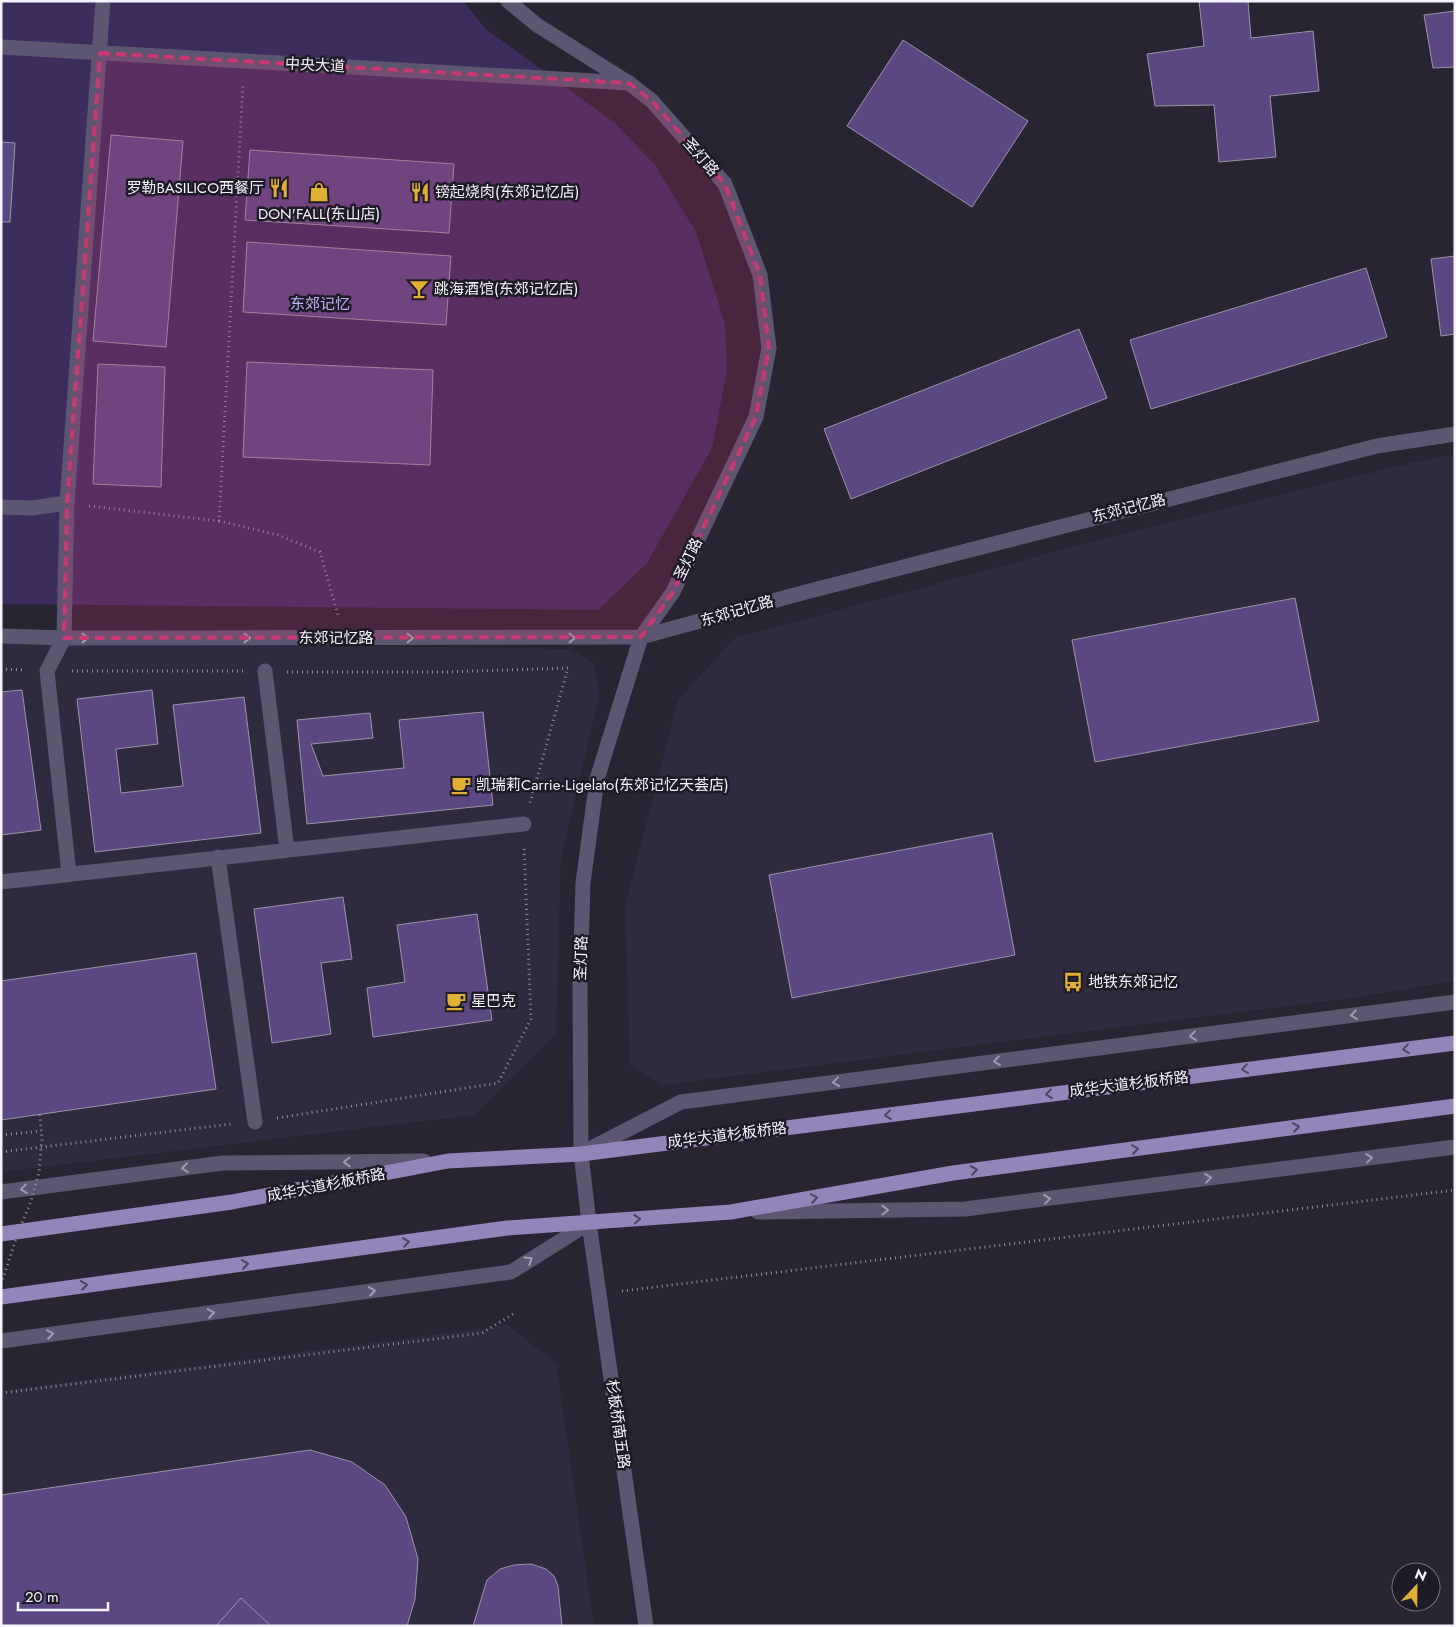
<svg xmlns="http://www.w3.org/2000/svg" width="1456" height="1627" viewBox="0 0 1456 1627" font-family="Jost,'Noto Sans SC',sans-serif">
<style>
.built{fill:#2f2a3d}
.green{fill:#3c2d5c}
.building{fill:#5b4883;stroke:#9a96a6}
.lines{fill:none;stroke-linecap:round;stroke-linejoin:round}
.path{stroke:#93909b;stroke-width:3;stroke-dasharray:1 4;stroke-linecap:butt}
.pedestrian{stroke:#5d5670;stroke-width:15}
.minor{stroke:#5d5670;stroke-width:15}
.tertiary{stroke:#5d5670;stroke-width:15}
.primary{stroke:#9384ba;stroke-width:15}
.path-bridge{stroke:#93909b;stroke-width:3;stroke-dasharray:1 4;stroke-linecap:butt}
.oneway{stroke:#a19daf}
.oneway2{stroke:#4d4562}
.marked{fill:#ca3973;fill-opacity:0.2;stroke:#ca3973;stroke-width:4;stroke-dasharray:10 6;stroke-linejoin:round}
.labels{text-anchor:middle;dominant-baseline:central;stroke-width:5;stroke-linejoin:round;paint-order:stroke}
.street-label{font-size:15px;fill:#f5f3fb;stroke:#1e1b27}
.poi-label{font-size:15px;fill:#f5f3fb;stroke:#1e1b27;text-anchor:start}
.park-label{font-size:15px;fill:#c4b0f7;stroke:#1e1b27}
</style>
<rect width="100%" height="100%" fill="#282431"/>
<path class="built" d="M1455 455V981L1359 997 663 1085 630 1066 625 906 678 700 735 638 1113 536 1440 456Z
M1 640 569 649 593 662 600 693 561 858 556 1035 474 1115 1 1172Z
M508 1325 556 1363 594 1626H1V1391Z"/>
<path class="green" d="M1 1H463L486 29 615 123 655 165 696 232 725 324 727 370 712 448 647 563 598 610 1 604Z"/>
<path class="building" d="M1199 1H1248L1251 38 1313 31 1319 91 1270 96 1276 157 1219 162 1214 105 1155 106 1147 54 1204 46Z
M1455 11V67L1433 68 1424 15Z
M903 40 1028 121 972 207 847 126Z
M111 135 183 141 166 347 93 341Z
M1 142 15 143 10 222H1Z
M250 150 454 164 449 233 245 220Z
M247 242 451 256 446 325 243 312Z
M1455 256V334L1441 336 1431 259Z
M1366 268 1387 337 1151 409 1130 340Z
M1079 329 1107 398 851 499 824 429Z
M247 362 433 370 430 465 243 457Z
M98 364 165 367 161 487 93 484Z
M1295 598 1319 721 1095 762 1072 640Z
M22 690 41 830 1 835V692Z
M152 690 158 744 116 749 121 793 183 786 173 705 244 697 261 833 95 852 77 699Z
M483 712 493 805 307 824 297 720 370 713 373 738 311 744 323 776 404 768 399 720Z
M992 833 1015 955 792 998 769 875Z
M343 897 352 959 321 963 331 1034 272 1043 254 909Z
M477 914 492 1020 373 1037 367 988 405 982 397 925Z
M196 953 216 1089 1 1120V981Z
M310 1450 352 1462 385 1485 406 1517 418 1559 415 1599 407 1626H1V1495Z
M531 1564 546 1569 554 1576 558 1586 562 1626H473L487 1580 500 1569 514 1565Z
M241 1598 271 1626H216Z"/>
<g class="lines">
<path class="path" d="M89 506 219 521 243 84
M219 521 278 535 320 552 338 615
M1 669 26 670
M72 671H243
M287 672H445L568 668 530 803
M277 1118 498 1083 531 1019 524 846
M1 1135 41 1131
M1 1152 231 1124
M622 1291 1455 1190
M1 1393 482 1333 513 1314
M1 1494V1495"/>
<path class="pedestrian" d="M1 47 629 83
M1 507 32 508 67 503
M265 671 287 850
M218 857 255 1122
M69 874 47 671 64 638 67 503 103 1
M1 882 524 824"/>
<path class="minor" d="M1 636 64 638 641 637 802 593 1377 446 1455 434
M582 1153 681 1102 1455 1002
M1 1192 223 1163 424 1161
M758 1212 965 1209 1455 1147
M1 1341 511 1272 589 1223"/>
<path class="tertiary" d="M508 1 537 25 629 83 652 101 725 184 760 275 769 348 756 417 673 592 641 637 597 779 583 883 580 984 581 1154 589 1223 646 1626"/>
<path class="primary" d="M1 1234 232 1202 448 1161 581 1154 1455 1043
M1 1297 507 1228 731 1212 953 1173 1455 1106"/>
<path class="path-bridge" d="M1 1284 18 1233 31 1201 39 1172 42 1139 40 1114"/>
</g>
<defs><path id="oneway-chevron" d="M-2-3.5L2.5 0L-2 3.5" fill="none" stroke-width="1.6" stroke-linecap="round" stroke-linejoin="round" transform="scale(1.25)"/></defs>
<g class="oneway">
<use href="#oneway-chevron" transform="translate(85 638)"/>
<use href="#oneway-chevron" transform="translate(247 638)"/>
<use href="#oneway-chevron" transform="translate(410 638)"/>
<use href="#oneway-chevron" transform="translate(572 638)"/>
<use href="#oneway-chevron" transform="translate(1354 1015) rotate(173)"/>
<use href="#oneway-chevron" transform="translate(1193 1036) rotate(173)"/>
<use href="#oneway-chevron" transform="translate(997 1061) rotate(173)"/>
<use href="#oneway-chevron" transform="translate(836 1082) rotate(173)"/>
<use href="#oneway-chevron" transform="translate(1369 1158) rotate(-7)"/>
<use href="#oneway-chevron" transform="translate(347 1162) rotate(179)"/>
<use href="#oneway-chevron" transform="translate(185 1168) rotate(173)"/>
<use href="#oneway-chevron" transform="translate(1208 1178) rotate(-7)"/>
<use href="#oneway-chevron" transform="translate(24 1189) rotate(173)"/>
<use href="#oneway-chevron" transform="translate(1047 1199) rotate(-7)"/>
<use href="#oneway-chevron" transform="translate(885 1210) rotate(-1)"/>
<use href="#oneway-chevron" transform="translate(529 1260) rotate(-32)"/>
<use href="#oneway-chevron" transform="translate(372 1291) rotate(-8)"/>
<use href="#oneway-chevron" transform="translate(211 1313) rotate(-8)"/>
<use href="#oneway-chevron" transform="translate(50 1334) rotate(-8)"/>
</g>
<g class="oneway2">
<use href="#oneway-chevron" transform="translate(1406 1049) rotate(173)"/>
<use href="#oneway-chevron" transform="translate(1245 1069) rotate(173)"/>
<use href="#oneway-chevron" transform="translate(1049 1094) rotate(173)"/>
<use href="#oneway-chevron" transform="translate(888 1115) rotate(173)"/>
<use href="#oneway-chevron" transform="translate(1296 1127) rotate(-8)"/>
<use href="#oneway-chevron" transform="translate(1135 1149) rotate(-8)"/>
<use href="#oneway-chevron" transform="translate(974 1170) rotate(-8)"/>
<use href="#oneway-chevron" transform="translate(814 1198) rotate(-10)"/>
<use href="#oneway-chevron" transform="translate(637 1219) rotate(-4)"/>
<use href="#oneway-chevron" transform="translate(406 1242) rotate(-8)"/>
<use href="#oneway-chevron" transform="translate(245 1264) rotate(-8)"/>
<use href="#oneway-chevron" transform="translate(84 1285) rotate(-8)"/>
</g>
<path class="marked" d="M100 53 629 83 652 101 725 184 760 275 769 348 756 417 673 592 641 637 64 638 67 503Z"/>
<defs>
<symbol id="restaurant-bare" viewBox="-9 -9 18 18"><path d="M-5-6h1v4h1v-4h1v4h1v-4h1v5L-1.5 .5V6h-2V.5L-5-1ZM5-6V6H3V1.5H1.5Q1.5-4 5-6Z" fill="#dfb034" stroke="#1e1b27" stroke-width="2.5" paint-order="stroke"/></symbol>
<symbol id="shop-bare" viewBox="-9 -9 18 18"><path d="M-5-2.5h2.3a2.7 3.5 0 0 1 5.4 0H5L5.5 6h-11ZM-1.5-2.5h3a1.5 2.3 0 0 0-3 0Z" fill="#dfb034" stroke="#1e1b27" stroke-width="2.5" paint-order="stroke"/></symbol>
<symbol id="bar-bare" viewBox="-9 -9 18 18"><path d="M-6-5H6L.8 .8V4.5H3.5V6h-7V4.5H-.8V.8Z" fill="#dfb034" stroke="#1e1b27" stroke-width="2.5" paint-order="stroke"/></symbol>
<symbol id="cafe-bare" viewBox="-9 -9 18 18"><path d="M-5.5-4.5H6V0H3Q3 3.5 0 3.5H-2.5Q-5.5 3.5-5.5 0ZM3-3.2v2h1.7v-2ZM-6 4.5H4V6H-6Z" fill="#dfb034" stroke="#1e1b27" stroke-width="2.5" paint-order="stroke"/></symbol>
<symbol id="bus-bare" viewBox="-9 -9 18 18"><path d="M-5-6H5V4H4V6H2V4H-2V6H-4V4H-5ZM-3.5-4V0h7V-4ZM-3.5 1.2v1.5H-2V1.2ZM2 1.2v1.5H3.5V1.2Z" fill="#dfb034" stroke="#1e1b27" stroke-width="2.5" paint-order="stroke"/></symbol>
</defs>
<g fill-rule="evenodd">
<use href="#restaurant-bare" x="265" y="174" width="28" height="28"/>
<use href="#shop-bare" x="305" y="178" width="28" height="28"/>
<use href="#restaurant-bare" x="406" y="178" width="28" height="28"/>
<use href="#bar-bare" x="405" y="275" width="28" height="28"/>
<use href="#cafe-bare" x="447" y="771" width="28" height="28"/>
<use href="#bus-bare" x="1059" y="968" width="28" height="28"/>
<use href="#cafe-bare" x="442" y="987" width="28" height="28"/>
</g>
<g class="labels">
<g class="street-label">
<text transform="translate(315 65) rotate(3)">中央大道</text>
<text transform="translate(701 157) rotate(49)">圣灯路</text>
<text transform="translate(1129 508) rotate(-14)">东郊记忆路</text>
<text transform="translate(688 559) rotate(-64)">圣灯路</text>
<text transform="translate(737 611) rotate(-16)">东郊记忆路</text>
<text x="336" y="638">东郊记忆路</text>
<text transform="translate(581 958) rotate(-88)">圣灯路</text>
<text transform="translate(1129 1084) rotate(-7)">成华大道杉板桥路</text>
<text transform="translate(727 1135) rotate(-7)">成华大道杉板桥路</text>
<text transform="translate(326 1185) rotate(-11)">成华大道杉板桥路</text>
<text transform="translate(618 1424) rotate(82)">杉板桥南五路</text>
</g>
<g class="poi-label">
<text x="264" y="188" text-anchor="end">罗勒BASILICO西餐厅</text>
<text x="435" y="192">镑起烧肉(东郊记忆店)</text>
<text x="319" y="214" text-anchor="middle">DON'FALL(东山店)</text>
<text x="434" y="289">跳海酒馆(东郊记忆店)</text>
<text x="476" y="785">凯瑞莉Carrie·Ligelato(东郊记忆天荟店)</text>
<text x="1088" y="982">地铁东郊记忆</text>
<text x="471" y="1001">星巴克</text>
</g>
<g class="park-label">
<text x="320" y="304">东郊记忆</text>
</g>
</g>
<rect width="1456" height="1627" fill="none" stroke="#f5f3fb" stroke-width="5"/>
<g transform="translate(1416 1587) rotate(22)"><circle r="24" fill="#1e1b27" stroke="#74717c"/>
<path d="M0-4L9 19L0 12L-9 19Z" fill="#dfb034"/>
<text y="-8" font-size="14" font-weight="bold" text-anchor="middle" fill="#f5f3fb">N</text>
</g>
<path d="M18 1602v8h90v-8" fill="none" stroke="#f5f3fb" stroke-width="2.5"/>
<text x="25" y="1602" font-size="15" fill="#f5f3fb" stroke="#1e1b27" stroke-width="4" paint-order="stroke">20 m</text>
</svg>
